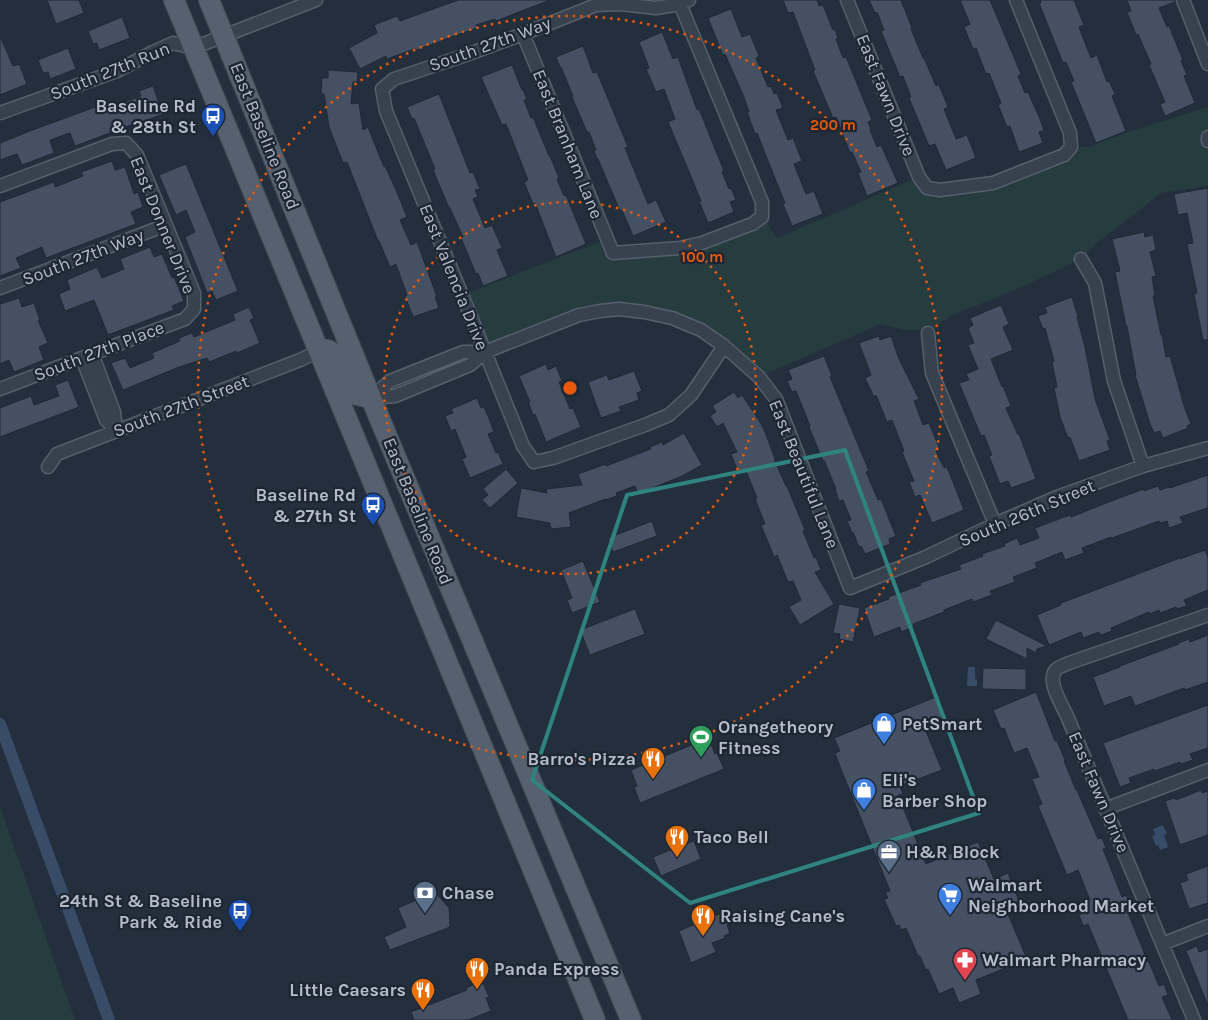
<svg xmlns="http://www.w3.org/2000/svg" width="1208" height="1020" viewBox="0 0 1208 1020" font-family="Karla,sans-serif">
<style>
.green{fill:#263c3f}
.water{fill:#394c67}
.lines{fill:none;stroke-linecap:round;stroke-linejoin:round}
.canal{stroke:#394c67;stroke-width:12}
.building{fill:#455162;stroke:#1f2835}
.street-casing{stroke:#565f6c;stroke-width:15}
.primary-casing{stroke:#414a57;stroke-width:22}
.street{stroke:#38414e;stroke-width:12}
.primary{stroke:#56606e;stroke-width:20}
.marked{fill:none;stroke:#308480;stroke-width:4;stroke-linejoin:round}
.ring{fill:none;stroke:#e8590c;stroke-width:2.5;stroke-dasharray:2.5 5}
.labels{text-anchor:middle;dominant-baseline:central;stroke-width:4.5;stroke-linejoin:round;paint-order:stroke}
.street-label{font-size:18px;fill:#b4bcc9;stroke:#1d2633}
.poi-label{font-size:18px;font-weight:bold;fill:#b4bcc9;stroke:#1d2633;text-anchor:start}
.centre{fill:#e8590c;stroke:#1d2633;stroke-width:2.5}
.ring-label{font-size:15px;text-anchor:middle;font-weight:bold;fill:#e8590c;stroke:#1d2633;stroke-width:4.5;stroke-linejoin:round;paint-order:stroke}
</style>
<rect width="100%" height="100%" fill="#242f3e"/>
<path class="green" d="M1208 107V186L1161 193 1098 242 1081 259 1013 291 952 315 928 333 916 330H904L880 324 759 377 724 346 672 318 600 311 485 352 462 295 607 239 613 253 680 248 762 217 777 238 919 177 927 188 993 183 1071 147H1088L1131 131Z
M0 807 75 1020H0Z"/>
<path class="water" d="M968 667H975V679L977 680V686H967Z
M1163 825 1167 834 1164 835 1168 847 1160 850 1158 845 1156 846 1152 836 1155 835 1153 829Z"/>
<g class="lines">
<path class="canal" d="M0 724 109 1020"/>
</g>
<path class="building" d="M47 0H79L84 13 56 24Z
M458 0H550L496 21 495 19 476 25 477 28 454 36 414 51V49L387 59 386 56 360 69 349 48 377 33 374 25 397 16 400 21Z
M783 0H817L819 6 823 5 833 30 835 29 838 38 836 39 843 58 846 57 872 120 868 122 871 129 870 130 877 147 881 145 898 183 867 196 858 173 861 172 852 152 850 153 836 117 833 118 813 71 815 70 793 12 788 13Z
M869 0H901L912 28 911 29 923 58H924L936 86 939 85 948 107 944 109 956 139 967 135 976 158 946 170 935 144 929 146 909 98 911 97 903 76 900 77 881 31 884 30 877 12 875 13Z
M960 0H990L1021 74 1018 76 1025 93 1028 92 1040 119 1044 131 1039 132 1043 143 1019 152 1010 126 1007 127 998 105 1001 103 989 73 986 74 976 48 973 49 964 27 970 24Z
M1040 0H1074L1084 25 1079 27 1091 58 1097 55 1107 82 1109 81 1115 94 1112 96 1126 131 1096 143 1071 82 1074 81 1066 62 1063 63 1039 3H1041Z
M1127 0H1175V2L1159 8 1167 27 1169 26 1183 60 1181 61 1187 75 1184 76 1195 103 1165 116 1160 104 1165 102 1149 65 1151 64 1138 34 1136 35 1127 12 1131 11Z
M731 9 742 37 750 34 759 56 756 58 768 87 771 86 774 94 777 93 783 108 776 110 788 140 793 138 802 161 794 164 806 194 814 191 823 214 792 226 783 204 785 203 774 176 757 133 755 134 747 112H749L744 97 725 54 723 55 708 18Z
M122 17 130 38 99 50 97 43 93 44 88 31Z
M662 32 673 59 678 57 697 110 699 109 724 171 722 172 729 189 731 188 736 200 730 202 734 212 708 223 699 201H701L690 174 668 122 675 119 664 89 656 92 646 69 649 68 639 42Z
M0 36 13 66 19 64 27 84 0 95Z
M583 46 593 73 597 72 628 147 625 148 648 204 656 200 666 222 633 236 622 210 620 211 598 159H597L594 151 596 150 589 132H587L572 97 573 96 561 67H560L556 57Z
M68 48 76 69 50 79 48 72 43 73 38 60Z
M512 65 522 90H523L527 99 524 100 531 118 533 117 549 156H550L559 178 557 179 564 196 566 195 586 244 556 257 535 203 533 204 524 182 528 180 506 124 502 125 481 77Z
M328 70 358 72 357 82H353L351 104 359 103 363 130 368 127 384 167 385 166 396 190 407 217 400 220 411 245 417 242 437 297H435L439 308 413 317 405 296 407 295 396 264 390 267 379 241H378L347 162 343 163 329 127 324 94H321L322 78H328Z
M153 86 163 114 145 121 146 124 132 129 131 125 75 146 70 133 50 140 54 153 22 165 17 154 0 160V143L30 131 106 103 108 108 141 96 139 91Z
M439 94 470 173 473 172 480 189 475 190 478 197 473 199 485 228 492 225 502 248 497 250 508 276 483 286 478 273 476 274 461 238 463 237 450 208H449L433 170 435 169 414 118 412 119 407 107Z
M112 161 115 170 125 167 134 194 138 192 143 207 131 212 136 224 46 258 42 247 16 258 21 268 0 276V202L54 182 55 187 83 176 81 172Z
M186 164 238 291 216 300 212 291 207 293 185 237 195 232 186 210 176 215 159 175Z
M1208 188V340H1203L1194 294 1197 293 1187 244 1193 243 1187 213 1178 215 1174 194Z
M1144 232 1145 237 1153 235 1156 250 1150 252 1156 276 1152 277 1155 296H1153L1161 335H1162L1166 357 1170 356 1185 409 1191 424 1187 426 1188 428 1163 438 1160 431 1154 433 1150 424 1135 375H1136L1127 326H1126L1115 272 1120 271 1112 239Z
M150 247 154 257 162 254 172 278 174 277 184 301 172 306 174 310 108 335 94 300 65 311 59 294 70 289 67 280 97 267 102 278 124 269 120 259Z
M1072 297 1078 317H1077L1085 347 1095 399 1110 440 1107 441 1110 450 1079 461 1070 437 1068 438 1060 417 1054 388 1057 387 1052 362 1054 361 1045 328 1043 329 1038 316 1047 313 1045 307Z
M19 298 22 307 34 303 40 320H38L48 343 39 347 44 360 14 372 9 360 0 364V304Z
M1001 305 1009 324 1003 327 1013 350 991 359 1002 387 1003 386 1011 406 1006 408 1018 435 1019 434 1036 479 1011 488 1008 481 1000 484 989 456 992 455 984 435 981 436 959 383 969 380 966 374 978 369 968 345 974 343 968 328 973 325 970 318Z
M249 307 254 318 250 320 260 343 237 353 236 351 209 362 207 358 179 367 123 390 111 363 125 358 130 368 154 358 152 353 180 341 179 338 192 333 194 337 235 320 233 314Z
M879 336 880 340 891 336 899 359 919 399 914 401 923 425 929 423 940 450 936 451 944 468 947 467 964 510 932 523 920 495 915 497 909 482 914 481 902 452 904 451 892 420 887 422 876 395 874 397 865 378 871 375 859 343Z
M824 356 832 376 830 377 869 471 866 472 878 500 881 499 896 536 889 539 890 544 865 554 861 546 859 547 853 532 852 533 847 521 851 520 843 500 839 501 835 489H836L824 460 823 461 809 427 810 426 796 391 792 392 787 381 792 379 788 370Z
M546 364 548 370 556 366 562 381 559 382 570 409 573 408 581 427 546 442 535 414 533 415 528 402H530L519 376Z
M634 371 642 391 637 393 639 400 619 407 621 411 601 418 588 382 607 375 609 380Z
M68 380 79 407 0 437V408L31 396 34 405 59 396 55 385Z
M734 392 738 398 742 395 760 422 765 432 775 459H774L786 486H787L805 530 803 531 814 558 816 557 821 570 815 572 834 604 800 625 789 607 801 600 793 581 788 582 777 555 774 557 761 525 765 524 755 499 757 498 746 471 739 474 731 454 737 452 723 423 717 427 710 416 716 412 712 406Z
M477 398 481 408 484 407 488 416 494 432 488 434 496 453 498 452 503 464 470 478 462 459 466 457 455 429 451 431 445 416 453 413 451 409Z
M684 433 702 465 682 476 638 494 635 486 616 493 617 496 605 500V499L569 513 571 527 551 529 550 523 516 517 521 488 547 493 546 489 582 485 578 474 606 464V466L651 449 650 447 662 442 663 445Z
M506 469 518 483 490 508 482 500 488 495 483 489Z
M1208 475V508L1180 517 1183 523 1169 528 1167 521 1160 523 1159 521 1112 538 1111 537 1082 548 1084 553 1065 560 1062 552 1035 563 1037 568 1013 577 1015 582 990 591 992 595 973 602 972 599 944 610V612L913 624 914 627 901 632 900 627 874 637 864 608 889 599 888 597 921 585 920 583 961 569 959 565 983 556 982 554 1005 546 1004 544 1017 538 1020 545 1039 538 1035 528 1070 515 1071 517 1119 498 1144 489V491L1158 486 1160 490 1169 487 1170 488Z
M652 521 657 536 613 552 608 538Z
M1205 550 1208 557V590L1184 600 1187 606 1177 609 1176 607 1160 613 1159 610 1150 614 1149 612 1111 628 1112 631 1101 635 1099 632 1083 638 1081 632 1049 645 1037 615 1061 605V603L1180 558V559Z
M583 561 600 602 572 613 567 600 572 598 561 570Z
M839 604 860 608 853 642 839 639 840 634 833 633Z
M635 609 645 634 590 655 580 630Z
M996 620 1047 646 1037 649 1036 653 1027 648V659L986 639Z
M1208 635V682L1185 690 1184 688 1135 706 1131 696 1104 706 1093 677 1120 667V666L1179 644 1178 643 1189 639 1190 642Z
M983 668 1026 669V690L982 689Z
M1036 692 1055 741H1057L1065 760 1064 761 1076 790H1077L1098 839 1102 838 1106 848 1103 849 1122 897 1126 895 1131 906 1126 908 1148 962H1149L1159 986 1164 984 1168 995 1162 997 1172 1020H1128L1088 924 1083 926 1079 915 1083 913 1079 904 1090 900 1078 870 1067 875 1038 806 1042 804 1032 779 1039 777 1027 748 1014 753 1004 728 1001 729 993 710Z
M936 697 943 715 939 719 923 724 942 770 900 786 903 794 898 795 926 864 978 842 994 879 1008 873 1019 901 1005 907 1027 959 976 980 981 994 959 1003 953 988 939 994 928 969 926 970 920 956H918L906 928 901 930 899 925 896 926 884 899 888 898 885 892 890 891 839 764 835 753 840 751 834 738Z
M1208 705V748L1190 754 1193 760 1181 764 1180 762 1155 771 1154 769 1129 778 1131 783 1120 787 1103 743Z
M706 739V741L709 739 715 754 717 753 724 769 640 803 634 787 637 786 631 770Z
M1201 790 1202 793 1208 791V835L1180 845 1165 801 1175 798 1176 800Z
M694 841 701 859 661 876 653 857Z
M1208 866V903L1189 909 1180 883 1188 880 1186 874Z
M435 892 449 908 450 927 390 950 384 937 406 927 398 908Z
M726 911 732 923 727 925 730 933 724 936 725 938 712 943 716 952 691 963 679 931Z
M1197 946 1199 952 1208 949V1006L1186 951Z
M482 981 489 997 486 998 491 1011 468 1020H414L411 1012 467 990 466 988Z"/>
<g class="lines">
<defs>
<path id="street" d="M689 0 680 4 656 8 621 4 596 5 523 34 466 55 394 79 382 89 386 111 462 295 523 446 534 462 553 458 645 425 669 415 691 395 724 346
M847 0 919 177 927 188 940 190 993 183 1064 155 1071 147 1070 133 1016 0
M1183 0 1208 64
M523 34 613 253 680 248 702 243 752 224 762 217V202L680 4
M0 113 117 71 153 52 173 43 193 48 316 0
M1208 137V141
M0 186 112 144 126 143 137 155 194 293V309L185 319 0 389
M1081 259 1095 283 1114 381 1143 466
M0 288 166 225
M928 333 932 373 995 524
M92 354 114 412 116 431
M82 358 106 420 116 431
M371 398 395 396 470 365 485 352 579 315 600 311 619 309 644 312 672 318 701 330 724 346 759 377 776 399 850 588 926 557 995 524 1057 497 1143 466 1208 448
M371 398 390 381 463 352H485
M48 467 57 454 300 360 319 351
M1105 809 1208 770
M1162 944 1208 926
M1194 1020 1067 716C1062 705 1044 677 1058 668 1061 666 1065 665 1069 663L1208 615"/>
<path id="primary" d="M174 0 595 1020
M209 0 371 398 631 1020
M319 351C322 351 325 349 327 350 338 351 348 381 353 391L357 395 371 398"/>
</defs>
<use href="#street" class="street-casing"/>
<use href="#primary" class="primary-casing"/>
<use href="#street" class="street"/>
<use href="#primary" class="primary"/>
</g>
<path class="marked" d="M845 450 979 813 690 903 532 780 627 495Z"/>
<g class="ring">
<circle cx="570" cy="388" r="186"/>
<circle cx="570" cy="388" r="372"/>
</g>
<defs>
<symbol id="bus-pin" viewBox="-11 -11 22 30"><path d="M0 17L-7.5 6A9.5 9.5 0 1 1 7.5 6Z" fill="#1a4fb4" stroke="#1d2633"/><path d="M-5-6H5V4H4V6H2V4H-2V6H-4V4H-5ZM-3.5-4V0h7V-4ZM-3.5 1.2v1.5H-2V1.2ZM2 1.2v1.5H3.5V1.2Z" fill="#fff"/></symbol>
<symbol id="shop-pin" viewBox="-11 -11 22 30"><path d="M0 17L-7.5 6A9.5 9.5 0 1 1 7.5 6Z" fill="#3f7fe0" stroke="#1d2633"/><path d="M-5-2.5h2.3a2.7 3.5 0 0 1 5.4 0H5L5.5 6h-11ZM-1.5-2.5h3a1.5 2.3 0 0 0-3 0Z" fill="#fff"/></symbol>
<symbol id="stadium-pin" viewBox="-11 -11 22 30"><path d="M0 17L-7.5 6A9.5 9.5 0 1 1 7.5 6Z" fill="#2e9e5b" stroke="#1d2633"/><path d="M0-5a6.5 5 0 1 0 0 10a6.5 5 0 1 0 0-10ZM-3.5-1.8h7v3.6h-7Z" fill="#fff"/></symbol>
<symbol id="restaurant-pin" viewBox="-11 -11 22 30"><path d="M0 17L-7.5 6A9.5 9.5 0 1 1 7.5 6Z" fill="#e8710a" stroke="#1d2633"/><path d="M-5-6h1v4h1v-4h1v4h1v-4h1v5L-1.5 .5V6h-2V.5L-5-1ZM5-6V6H3V1.5H1.5Q1.5-4 5-6Z" fill="#fff"/></symbol>
<symbol id="office-pin" viewBox="-11 -11 22 30"><path d="M0 17L-7.5 6A9.5 9.5 0 1 1 7.5 6Z" fill="#5c6f8a" stroke="#1d2633"/><path d="M-6-3h4V-5.5h4V-3h4V5H-6ZM-1-4.5V-3h2v-1.5ZM-6 0V1H6V0Z" fill="#fff"/></symbol>
<symbol id="bank-pin" viewBox="-11 -11 22 30"><path d="M0 17L-7.5 6A9.5 9.5 0 1 1 7.5 6Z" fill="#5c6f8a" stroke="#1d2633"/><path d="M-6-4H6V4H-6ZM0-2.3a2.3 2.3 0 1 0 0 4.6a2.3 2.3 0 1 0 0-4.6Z" fill="#fff"/></symbol>
<symbol id="supermarket-pin" viewBox="-11 -11 22 30"><path d="M0 17L-7.5 6A9.5 9.5 0 1 1 7.5 6Z" fill="#3f7fe0" stroke="#1d2633"/><path d="M-6-5.5h2.5l.6 2H6L4.5 2H-2.5L-4.4-4H-6ZM-1.5 3.2a1.3 1.3 0 1 0 .1 0ZM3 3.2a1.3 1.3 0 1 0 .1 0Z" fill="#fff"/></symbol>
<symbol id="pharmacy-pin" viewBox="-11 -11 22 30"><path d="M0 17L-7.5 6A9.5 9.5 0 1 1 7.5 6Z" fill="#e0444e" stroke="#1d2633"/><path d="M-2-6h4v4h4v4h-4v4h-4v-4h-4v-4h4Z" fill="#fff"/></symbol>
</defs>
<g fill-rule="evenodd">
<use href="#bus-pin" x="199" y="102" width="28" height="38"/>
<use href="#bus-pin" x="359" y="491" width="28" height="38"/>
<use href="#shop-pin" x="870" y="710" width="28" height="38"/>
<use href="#stadium-pin" x="687" y="723" width="28" height="38"/>
<use href="#restaurant-pin" x="639" y="745" width="28" height="38"/>
<use href="#shop-pin" x="850" y="776" width="28" height="38"/>
<use href="#restaurant-pin" x="663" y="823" width="28" height="38"/>
<use href="#office-pin" x="875" y="838" width="28" height="38"/>
<use href="#bank-pin" x="411" y="879" width="28" height="38"/>
<use href="#supermarket-pin" x="936" y="881" width="28" height="38"/>
<use href="#bus-pin" x="226" y="897" width="28" height="38"/>
<use href="#restaurant-pin" x="689" y="902" width="28" height="38"/>
<use href="#pharmacy-pin" x="951" y="946" width="28" height="38"/>
<use href="#restaurant-pin" x="463" y="955" width="28" height="38"/>
<use href="#restaurant-pin" x="409" y="976" width="28" height="38"/>
</g>
<g class="labels">
<g class="street-label">
<text transform="translate(490 44) rotate(-20)">South 27th Way</text>
<text transform="translate(110 71) rotate(-22)">South 27th Run</text>
<text transform="translate(886 95) rotate(68)">East Fawn Drive</text>
<text transform="translate(265 136) rotate(68)">East Baseline Road</text>
<text transform="translate(568 144) rotate(68)">East Branham Lane</text>
<text transform="translate(163 225) rotate(68)">East Donner Drive</text>
<text transform="translate(83 257) rotate(-21)">South 27th Way</text>
<text transform="translate(454 277) rotate(68)">East Valencia Drive</text>
<text transform="translate(99 351) rotate(-21)">South 27th Place</text>
<text transform="translate(181 406) rotate(-21)">South 27th Street</text>
<text transform="translate(804 474) rotate(68)">East Beautiful Lane</text>
<text transform="translate(418 511) rotate(68)">East Baseline Road</text>
<text transform="translate(1027 513) rotate(-23)">South 26th Street</text>
<text transform="translate(1099 792) rotate(67)">East Fawn Drive</text>
</g>
<g class="poi-label">
<text x="196" y="106" text-anchor="end">Baseline Rd<tspan x="196" dy="21">&amp; 28th St</tspan></text>
<text x="356" y="495" text-anchor="end">Baseline Rd<tspan x="356" dy="21">&amp; 27th St</tspan></text>
<text x="902" y="724">PetSmart</text>
<text x="718" y="727">Orangetheory<tspan x="718" dy="21">Fitness</tspan></text>
<text x="636" y="759" text-anchor="end">Barro's Pizza</text>
<text x="882" y="780">Eli's<tspan x="882" dy="21">Barber Shop</tspan></text>
<text x="694" y="837">Taco Bell</text>
<text x="906" y="852">H&amp;R Block</text>
<text x="968" y="885">Walmart<tspan x="968" dy="21">Neighborhood Market</tspan></text>
<text x="442" y="893">Chase</text>
<text x="222" y="901" text-anchor="end">24th St &amp; Baseline<tspan x="222" dy="21">Park &amp; Ride</tspan></text>
<text x="720" y="916">Raising Cane's</text>
<text x="982" y="960">Walmart Pharmacy</text>
<text x="494" y="969">Panda Express</text>
<text x="406" y="990" text-anchor="end">Little Caesars</text>
</g>
</g>
<circle cx="570" cy="388" r="8" class="centre"/>
<g class="ring-label">
<text x="833" y="130">200 m</text>
<text x="702" y="262">100 m</text>
</g>
</svg>
